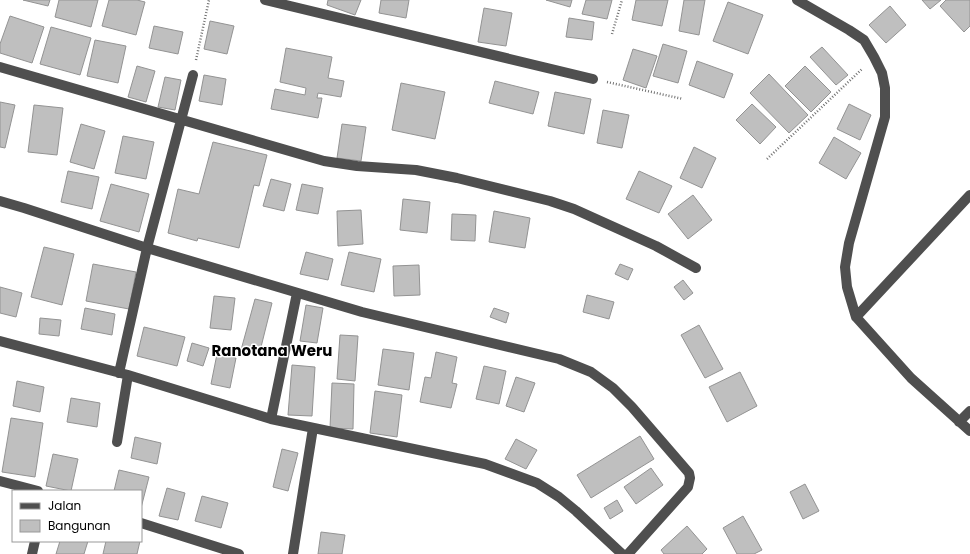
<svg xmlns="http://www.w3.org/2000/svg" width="970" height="554" viewBox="0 0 970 554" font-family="Poppins,sans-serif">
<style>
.building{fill:#bfbfbf;stroke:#939393}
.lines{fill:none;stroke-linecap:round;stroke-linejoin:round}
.path{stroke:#717171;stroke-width:2.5;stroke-dasharray:1 2;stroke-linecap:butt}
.minor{stroke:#4f4f4f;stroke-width:10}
.labels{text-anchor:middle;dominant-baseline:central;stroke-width:3;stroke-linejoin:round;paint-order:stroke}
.district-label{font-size:15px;font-weight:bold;fill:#000;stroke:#fff}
</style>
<rect width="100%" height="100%" fill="#fff"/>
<path class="building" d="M23 0H50L48 6Z
M59 0H98L91 27 55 17Z
M109 0H137L145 2 136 35 102 26Z
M328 0H361L355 15 327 5Z
M381 0H409L406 18 379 13Z
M546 0H572L570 7Z
M586 0H612L607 19 582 14Z
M636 0H668L662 26 632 20Z
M684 0H705L699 35 679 31Z
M922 0H941L930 9Z
M946 0H970V26L964 32 940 6Z
M728 2 763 15 748 54 713 41Z
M890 6 906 25 886 43 869 25Z
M484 8 512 13 506 46 478 42Z
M10 16 44 27 32 63 0 53V44Z
M569 18 594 22 592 40 566 37Z
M210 21 234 26 227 54 204 49Z
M154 26 183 32 178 54 149 48Z
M51 27 91 38 80 75 40 64Z
M95 40 126 46 118 83 87 76Z
M663 44 687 51 678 83 653 76Z
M822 47 848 75 836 85 810 57Z
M286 48 332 57 328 78 344 81 341 97 318 93 317 98H322L318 118 271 109 275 89 305 95 306 88 280 82Z
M633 49 657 56 646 88 623 80Z
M697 61 733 74 724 98 689 85Z
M137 66 155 71 146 102 128 97Z
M805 66 831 92 811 112 785 86Z
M769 74 808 115 789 133 750 93Z
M204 75 226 79 222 105 199 101Z
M165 77 181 80 175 110 158 107Z
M495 81 539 92 533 114 489 103Z
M401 83 445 92 435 139 392 130Z
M555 92 591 99 584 134 548 126Z
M0 102 15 105 5 148 0 147Z
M752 104 776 127 760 144 736 120Z
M849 104 871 115 860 140 837 129Z
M34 105 63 108 57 155 28 152Z
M603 110 629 115 622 148 597 143Z
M81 124 105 131 94 169 70 162Z
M342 124 366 127 361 161 337 158Z
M123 136 154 142 146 179 115 173Z
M834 137 861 153 846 179 819 163Z
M213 142 267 155 259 186 254 185 239 248 198 238 197 241 168 233 178 189 199 194Z
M694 147 716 158 702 188 680 178Z
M68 171 99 177 92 209 61 202Z
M639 171 672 186 659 213 626 199Z
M271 179 291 184 284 211 263 206Z
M111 184 149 194 139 232 100 221Z
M302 184 323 188 318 214 296 210Z
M693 195 712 220 688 239 668 214Z
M403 199 430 202 427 233 400 230Z
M361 210 363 244 338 246 337 211Z
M494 211 530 218 525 248 489 242Z
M452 214 476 215 475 241 451 240Z
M44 247 74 254 62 305 31 297Z
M306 252 333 259 328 280 300 274Z
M349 252 381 259 374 292 341 285Z
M93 264 136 272 129 309 86 301Z
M620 264 633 269 628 280 615 274Z
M419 265 420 295 394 296 393 266Z
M683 280 693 293 684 300 674 287Z
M0 287 22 293 16 317 0 313Z
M587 295 614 302 609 319 583 312Z
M214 296 235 298 231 330 210 328Z
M255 299 272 303 259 355 241 350Z
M306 305 323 308 317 343 300 341Z
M85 308 115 314 112 335 81 329Z
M494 308 509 313 506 323 490 317Z
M40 318 61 320 59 336 39 334Z
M699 325 723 369 705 378 681 335Z
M144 327 185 337 177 366 137 356Z
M340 335 358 336 355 381 337 379Z
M192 343 209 348 203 366 187 361Z
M383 349 414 353 409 390 378 385Z
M436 352 457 357 452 383 457 384 451 408 420 402 425 377 431 378Z
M217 354 236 358 230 388 211 384Z
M292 365 315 367 312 416 288 415Z
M484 366 506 371 499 404 476 399Z
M740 372 757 406 727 422 709 387Z
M516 377 535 383 524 412 506 406Z
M17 381 44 387 40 412 13 406Z
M332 383 354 384 353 429 330 428Z
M375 391 402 395 397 437 370 433Z
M71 398 100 403 97 427 67 422Z
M11 418 43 423 35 477 2 472Z
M640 436 654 459 591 498 577 475Z
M135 437 161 443 157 464 131 458Z
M516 439 537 450 526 469 505 459Z
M282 449 298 453 288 491 273 487Z
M53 454 78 459 71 491 46 486Z
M651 468 663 485 636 504 624 487Z
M119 470 149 477 141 508V491H114Z
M805 484 819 511 803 519 790 492Z
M167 488 185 493 178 520 159 516Z
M202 496 228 503 221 528 195 521Z
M617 500 623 511 610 519 604 508Z
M743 516 762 550 754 554H737L723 528Z
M687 526 707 549 702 554H664L661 550Z
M321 532 345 535 342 554H318Z
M60 541H88L84 554H56Z
M106 541H140L137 554H103Z"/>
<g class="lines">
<path class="path" d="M612 34 622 0
M196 60 209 0
M607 82 683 99
M767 159 862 69"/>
<path class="minor" d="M265 0 593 79
M797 0 849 30 864 40 874 57 882 73 885 88V117L849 243 845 267 847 287 856 317 911 378 970 431
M0 67 324 161 357 166 416 170 457 178 550 201 574 209 656 246 696 268
M0 201 24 208 147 248 193 75
M856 317 970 195
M0 341 128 375 271 419 485 464 537 483 559 497 576 511 622 554
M119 373 147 248 362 312 559 359 591 372 613 388 632 407 689 473 690 478 688 487 628 554
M271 419 297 293
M959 422 970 411
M117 442 128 375
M0 481 38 491
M141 523 239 554
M32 554 35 541
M293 554 313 428"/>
</g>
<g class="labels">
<g class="district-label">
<text x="272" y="350">Ranotana Weru</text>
</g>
</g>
<rect x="12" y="490" width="130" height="52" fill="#ffffff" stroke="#999999"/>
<rect x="20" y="503" width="20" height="6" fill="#4f4f4f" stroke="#999999"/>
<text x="48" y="510" font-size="12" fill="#000000">Jalan</text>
<rect x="20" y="520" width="20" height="12" fill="#bfbfbf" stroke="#999999"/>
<text x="48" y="530" font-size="12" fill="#000000">Bangunan</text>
</svg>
